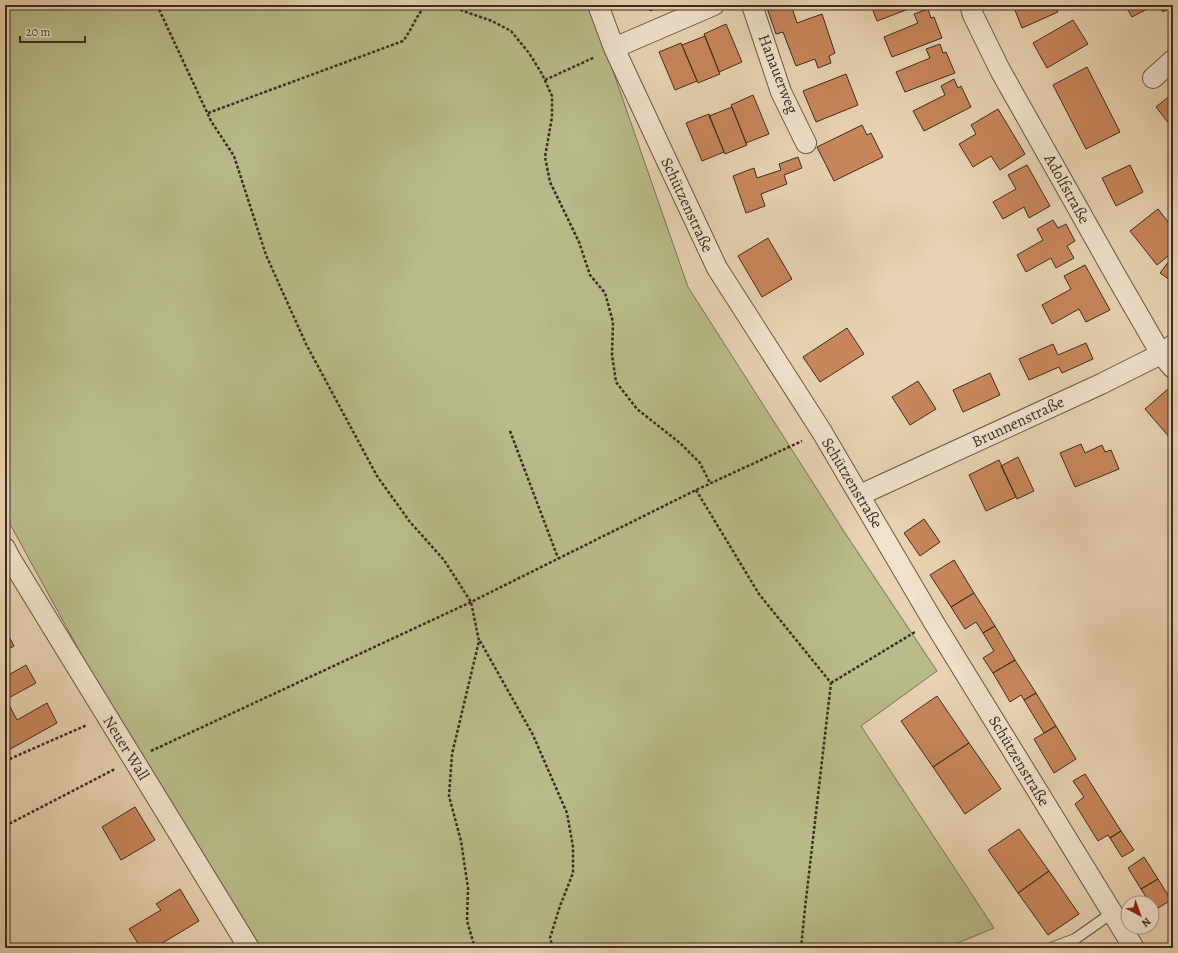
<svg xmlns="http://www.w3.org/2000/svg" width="1178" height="953" viewBox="0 0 1178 953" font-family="Alegreya,serif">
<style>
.green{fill:#b8bb8a;stroke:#7a7455}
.building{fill:#c8865b;stroke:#3b2c20}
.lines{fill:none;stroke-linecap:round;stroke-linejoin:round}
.lane-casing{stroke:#665644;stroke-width:12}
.street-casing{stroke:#665644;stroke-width:22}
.path{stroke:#3b2c20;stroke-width:2.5;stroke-dasharray:3 2;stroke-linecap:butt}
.lane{stroke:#f0e2cc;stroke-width:10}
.street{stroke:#f0e2cc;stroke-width:20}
.labels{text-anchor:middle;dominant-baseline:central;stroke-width:3.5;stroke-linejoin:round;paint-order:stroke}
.street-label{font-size:16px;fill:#3b2c20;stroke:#f0e2cc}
</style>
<rect width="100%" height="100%" fill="#e8d2b1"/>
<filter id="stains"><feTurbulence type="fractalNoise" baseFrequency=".005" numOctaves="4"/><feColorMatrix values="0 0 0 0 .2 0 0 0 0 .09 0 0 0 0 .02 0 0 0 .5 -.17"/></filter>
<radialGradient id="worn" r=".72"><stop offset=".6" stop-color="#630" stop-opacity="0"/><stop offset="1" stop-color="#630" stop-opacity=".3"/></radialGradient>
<path class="green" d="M5 5H590L688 287 845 533 937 671 861 726 994 928 946 948H253L113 712 5 515Z"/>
<path class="building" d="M647 5H663L650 11Z
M766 5H791L797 23 822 14 835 53 829 56 831 63 818 68 815 59 796 66 783 32 776 34Z
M871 5H919L877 21Z
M1013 5H1055L1058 12 1022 28Z
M1125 5H1155L1132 17Z
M1159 5H1173V6L1163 12Z
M928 9 931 18 934 17 942 38 892 57 884 37 918 23 914 14Z
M1073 20 1088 44 1047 68 1033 43Z
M726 24 742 62 719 72 704 34Z
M705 36 720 74 698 83 682 45Z
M681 43 697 81 675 90 659 52Z
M940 44 943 53 946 52 955 73 905 92 896 72 930 58 926 49Z
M1087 67 1120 132 1086 149 1053 85Z
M846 74 858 105 816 122 803 91Z
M954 79 958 88 961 86 971 107 924 131 913 111 945 95 941 86Z
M1173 93V129L1156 107Z
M753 95 769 134 746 143 731 105Z
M732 107 747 145 725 154 709 116Z
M998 109 1025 154 1000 170 991 156 973 167 959 144 976 134 971 125Z
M709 114 724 152 702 161 686 123Z
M862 125 867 135 871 133 883 157 834 181 817 147Z
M798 157 802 168 784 175 787 184 761 194 765 206 746 213 733 176 754 168 757 178 781 170 779 164Z
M1027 165 1050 206 1029 218 1024 207 1003 219 993 202 1016 189 1008 175Z
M1130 165 1143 192 1116 206 1102 178Z
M1158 209 1173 228V252L1157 265 1130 231Z
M1053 220 1058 228 1066 224 1075 241 1067 246 1074 258 1056 268 1051 258 1026 272 1017 255 1043 240 1037 229Z
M768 238 792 279 762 297 738 256Z
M1173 256V282L1160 273Z
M1085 265 1110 310 1086 322 1079 309 1052 324 1042 305 1071 289 1064 276Z
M847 328 864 354 820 382 803 357Z
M1086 343 1093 359 1062 373 1059 367 1029 380 1019 359 1053 344 1058 355Z
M990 373 1000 395 963 412 953 390Z
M918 381 936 409 910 425 892 397Z
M1168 389 1173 394V437L1171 439 1145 409Z
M1081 444 1085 453 1102 445 1105 452 1111 450 1119 469 1075 487 1060 453Z
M1018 457 1034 491 1017 499 1001 466Z
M999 460 1016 497 986 511 969 475Z
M924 519 940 542 920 556 904 533Z
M954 560 974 593 951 607 930 575Z
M974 593 995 626 983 633 976 622 965 629 951 607Z
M995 626 1015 660 993 673 983 658 994 651 983 633Z
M5 629 14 646 5 651Z
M1015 660 1036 693 1024 700 1021 695 1010 702 993 673Z
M26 665 36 683 5 700V677Z
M1036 693 1056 726 1044 733 1024 700Z
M937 696 969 743 933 767 901 721Z
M6 699 17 720 47 703 57 723 5 752V700Z
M1056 726 1076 759 1054 773 1034 739Z
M969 743 1001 789 965 814 933 767Z
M1085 774 1121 831 1110 838 1108 835 1098 841 1075 804 1084 797 1073 781Z
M135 807 155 840 121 860 102 827Z
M1019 829 1049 871 1018 893 988 850Z
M1121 831 1134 850 1122 857 1110 838Z
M1144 857 1158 879 1141 889 1128 868Z
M1049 871 1079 914 1048 935 1018 893Z
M1158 879 1171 900 1155 910 1152 906V903H1150L1141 889Z
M180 889 199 921 154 948H141L129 929 161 910 156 904Z"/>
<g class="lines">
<defs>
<path id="lane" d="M1051 948 1075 939 1112 913"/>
<path id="street" d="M598 5 614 48 717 268 822 432 933 621 1134 948
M752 5 781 92 806 143
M970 5 973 15 1000 70 1116 276 1161 354 1173 368
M614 48 714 5
M1153 78 1173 60
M860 495 1101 384 1161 354 1173 345
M5 548 10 558C89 689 170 818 249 948"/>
</defs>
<use href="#lane" class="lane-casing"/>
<use href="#street" class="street-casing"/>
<path class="path" d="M157 5 211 121 234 156 266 255 306 344 377 476 410 522 444 560 471 602 479 641 452 754 449 796 461 841 468 888 467 921 475 948
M446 5 492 21 511 31 529 53 542 74 552 96V117L545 157 550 182 579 242 590 275 605 293 613 322 612 355 616 382 637 409 680 443 700 463 710 483
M545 80 595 57
M208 113 403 41C412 30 416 14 427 5
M510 431 558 558
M696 490 759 594 831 683 805 908 801 948
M480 641 533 735 567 813 573 847V873L560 906 550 938 553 948
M831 683 915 632
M151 751 471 602 696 490 802 441
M5 761 87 725
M5 826 115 769"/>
<use href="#lane" class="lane"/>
<use href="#street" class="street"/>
</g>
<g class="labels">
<g class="street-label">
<text transform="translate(778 74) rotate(69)">Hanauerweg</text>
<text transform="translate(1067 189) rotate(61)">Adolfstraße</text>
<text transform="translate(687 205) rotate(65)">Schützenstraße</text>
<text transform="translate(1018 422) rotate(-25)">Brunnenstraße</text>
<text transform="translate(852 483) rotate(59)">Schützenstraße</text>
<text transform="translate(126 748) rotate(58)">Neuer Wall</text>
<text transform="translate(1019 761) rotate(59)">Schützenstraße</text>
</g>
</g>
<rect width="1178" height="953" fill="none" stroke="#e8d2b1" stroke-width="20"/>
<rect x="6" y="6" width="1166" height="941" fill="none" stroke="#3b2c20" stroke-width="2"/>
<rect x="10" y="10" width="1158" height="933" fill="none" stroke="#3b2c20"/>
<g transform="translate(1140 915) rotate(139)"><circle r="19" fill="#f0e2cc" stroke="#a89987"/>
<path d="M0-3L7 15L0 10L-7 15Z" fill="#8f2418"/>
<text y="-6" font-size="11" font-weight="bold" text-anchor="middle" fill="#3b2c20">N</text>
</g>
<path d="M20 36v6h65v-6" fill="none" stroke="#3b2c20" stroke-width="2"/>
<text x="26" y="36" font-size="12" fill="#3b2c20" stroke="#f0e2cc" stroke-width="3" paint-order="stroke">20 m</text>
<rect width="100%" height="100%" filter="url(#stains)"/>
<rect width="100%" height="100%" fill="url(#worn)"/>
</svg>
